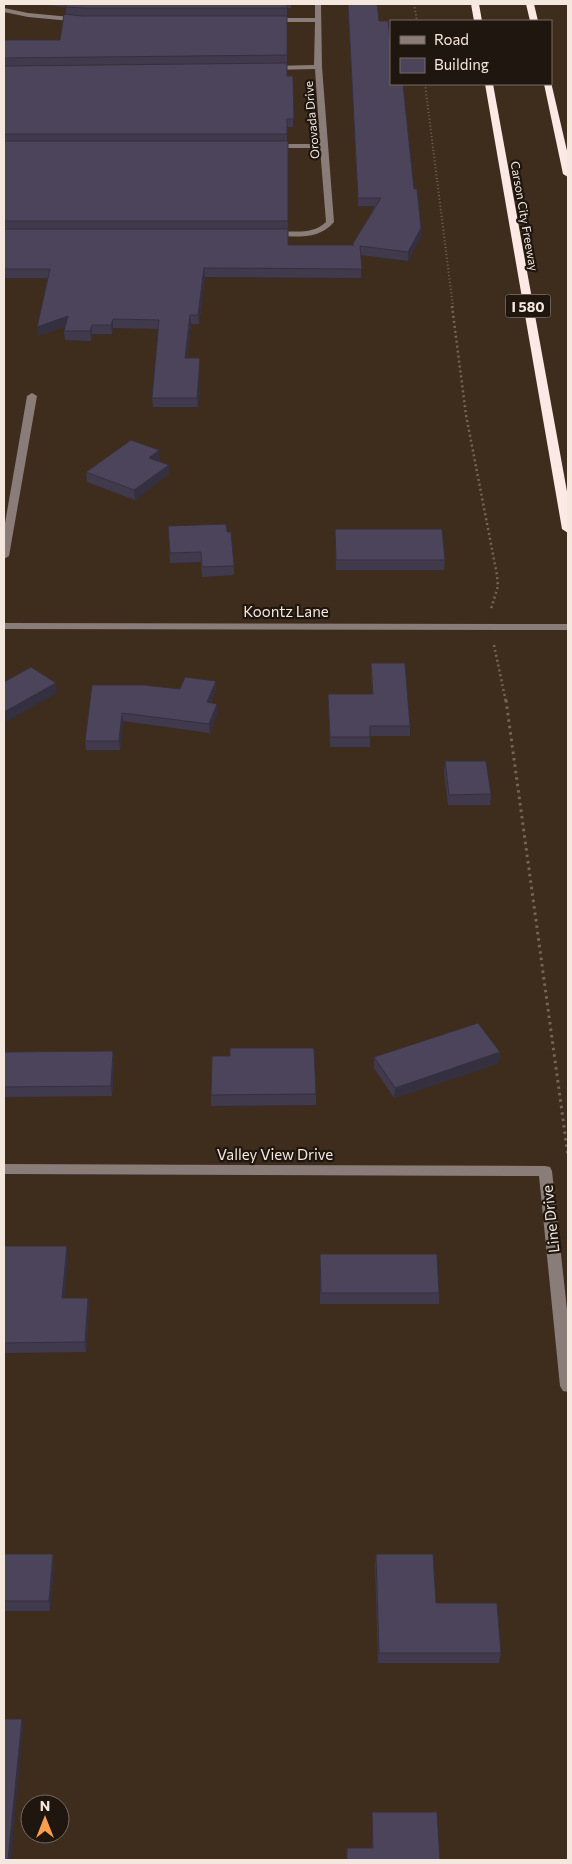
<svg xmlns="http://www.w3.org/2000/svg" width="572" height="1864" viewBox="0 0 572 1864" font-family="Commissioner,sans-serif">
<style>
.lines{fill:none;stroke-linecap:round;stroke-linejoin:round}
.path-far2{stroke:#766658;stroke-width:2;stroke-dasharray:1 2.5;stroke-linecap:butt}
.path-far1{stroke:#766658;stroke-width:2.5;stroke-dasharray:2 3;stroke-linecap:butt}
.path{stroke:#766658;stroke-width:3;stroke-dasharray:2.5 4;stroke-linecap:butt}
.minor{fill:#897c79;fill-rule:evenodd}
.highway{fill:#fce8e4;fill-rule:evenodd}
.wall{fill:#413a4d}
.shaded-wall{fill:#35303f}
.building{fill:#4c445a;stroke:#35303f}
.labels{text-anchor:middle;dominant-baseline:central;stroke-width:4.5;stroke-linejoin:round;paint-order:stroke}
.far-street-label{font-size:12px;fill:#f4e8de;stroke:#1e160f}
.shield{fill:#1e160f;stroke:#b4a9a0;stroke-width:1}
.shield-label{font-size:14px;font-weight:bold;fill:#f4e8de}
.street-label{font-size:15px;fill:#f4e8de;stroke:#1e160f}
</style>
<rect width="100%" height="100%" fill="#3e2c1c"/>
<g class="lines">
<path class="path-far2" d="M414 4 417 21
M425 84 453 307"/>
<path class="path-far1" d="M452 306 466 415 497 575 498 586 491 609
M494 645 506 702"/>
<path class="path" d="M506 700 568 1156"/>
<path class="minor" d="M315 4H321L322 67 334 222C318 241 295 236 273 236H270V232C290 229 310 237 326 222L320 148H270L266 146 270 144H320L315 69 271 70 267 68 271 66 314 65 315 22H271L268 20 271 18H315Z
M4 8 28 13 81 18 84 20 81 22 28 17 4 12Z
M32 393 37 396 9 556 4 559V529L27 396Z
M4 623 568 624V630L4 629Z
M4 1164 545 1166 550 1167 552 1171 568 1319V1392L563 1391 560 1386 539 1176 4 1174Z"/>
<path class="highway" d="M471 4H479L482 21H474Z
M526 4H534L538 21H530Z
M551 82 568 155V177L563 174 544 84Z
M485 84H493L568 497V533L562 529Z"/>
</g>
<path class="wall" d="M37 4H291V8H287V76H293V127H287L288 245H352L375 206H358L348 4H377L379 21 391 84 414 189 421 228V237L408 261 361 255V278L205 277 199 324H191L187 358H200V367L198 407H153L152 398 159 329 113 328 112 334H92L91 341 65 340 64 331 66 326 37 336 48 278H4V40H60L66 15V7Z
M160 460 158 461 169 465V474L135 500 87 482 86 472Z
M168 526 227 532 234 566V575L202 577 201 562 170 563Z
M335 529 445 560 444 570H336Z
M371 663 410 726V736H370V747H330L328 694H372L371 673Z
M216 681V689L211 703 218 712 210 733 123 721 120 750H86L85 741 92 685 180 689Z
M445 761 491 794 490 805H448L444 772Z
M113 1051 114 1061 112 1096 4 1097V1052Z
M500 1052 499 1063 394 1098 374 1068V1057Z
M230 1056 316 1094V1105L211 1106V1095Z
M4 1246 68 1256 64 1298H88L89 1309 86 1352 4 1353Z
M320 1264 439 1293V1304H320Z
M4 1554H53L54 1564 50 1611H4Z
M376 1554 436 1603 501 1653 499 1663H378L375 1564Z
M372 1812 440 1860H346L347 1848H372Z"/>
<path class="shaded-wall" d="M421 228V237L408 261V252Z
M204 268 205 277 199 324 198 315Z
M190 315 191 324 186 367 185 358Z
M68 316V325L37 336V327Z
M113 319V328L112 334 111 325Z
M92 325V334L91 341 90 331Z
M200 358V367L198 407 197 398Z
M159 450 160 460 150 467 149 458Z
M169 465V474L135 500 134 490Z
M216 681V689L208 711 207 702Z
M56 683 57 693 4 723V712Z
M217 704 218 712 210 733 209 724Z
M122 713 123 721 120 750 119 741Z
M113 1051 114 1061 112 1096 111 1086Z
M500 1052 499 1063 394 1098 395 1088Z
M67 1246 68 1256 64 1309 62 1298Z
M88 1298 89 1309 86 1352 85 1342Z
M53 1554 54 1564 50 1611 49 1601Z
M22 1719 23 1728 11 1860H8Z"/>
<path class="building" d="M66 4H287V8H83L66 7Z
M348 4H377L379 21H388L391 49V84H403L414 189H417L421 228 408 252 360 246 362 269 204 268 198 315H190L185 358H200L197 398H152L159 320 113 319 111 325H92L90 331H64L68 316 37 327 50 269H4V229H288V245H354H352L381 198H358Z
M64 14 82 16H287V55L4 58V40H60Z
M287 63V76H293L294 119H287V134H4V66Z
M4 141H288V221H4Z
M131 440 159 450 149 458 169 465 134 490 86 472Z
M226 524 227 532H231L234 566 202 567 201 552 170 553 168 526Z
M335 529H442L445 560H336Z
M371 663H405L410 726H370V737H330L328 694H373Z
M31 667 56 683 4 712V682Z
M185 677 216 681 207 702 217 704 209 724 122 713 119 741H85L92 685H144L180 689Z
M445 761H486L491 794 449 795Z
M478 1023 500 1052 395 1088 374 1057Z
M230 1048H314L316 1094 211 1095 212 1056H230Z
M113 1051 111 1086 4 1087V1052Z
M4 1246H67L62 1298H88L85 1342 4 1343Z
M320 1254H437L439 1293H321Z
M4 1554H53L49 1601H4Z
M376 1554H433L436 1603H497L501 1653H379Z
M4 1719H22L8 1860H4Z
M372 1812H437L440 1860H347V1848H373Z"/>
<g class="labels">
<g class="far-street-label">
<text transform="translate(311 120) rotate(-95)">Orovada Drive</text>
<text transform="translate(525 216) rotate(80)">Carson City Freeway</text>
</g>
<rect class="shield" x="505.5" y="294.5" width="45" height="23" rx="4"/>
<g class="shield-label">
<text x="528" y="306">I 580</text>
</g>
<g class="street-label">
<text x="286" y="611">Koontz Lane</text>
<text x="275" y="1154">Valley View Drive</text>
<text transform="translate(550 1219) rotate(-96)">Line Drive</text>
</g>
</g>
<rect width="572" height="1864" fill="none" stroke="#f4e8de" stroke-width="10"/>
<rect x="390" y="20" width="162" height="65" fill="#1e160f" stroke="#746a62"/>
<rect x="400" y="36" width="25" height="8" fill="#897c79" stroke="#746a62"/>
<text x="434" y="45" font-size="15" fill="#f4e8de">Road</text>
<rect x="400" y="58" width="25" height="15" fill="#4c445a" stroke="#746a62"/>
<text x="434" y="70" font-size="15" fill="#f4e8de">Building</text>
<g transform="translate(45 1819)"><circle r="24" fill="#1e160f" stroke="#746a62"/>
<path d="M0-4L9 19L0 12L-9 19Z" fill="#fb9e51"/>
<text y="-8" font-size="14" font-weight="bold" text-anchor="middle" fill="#f4e8de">N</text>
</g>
</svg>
